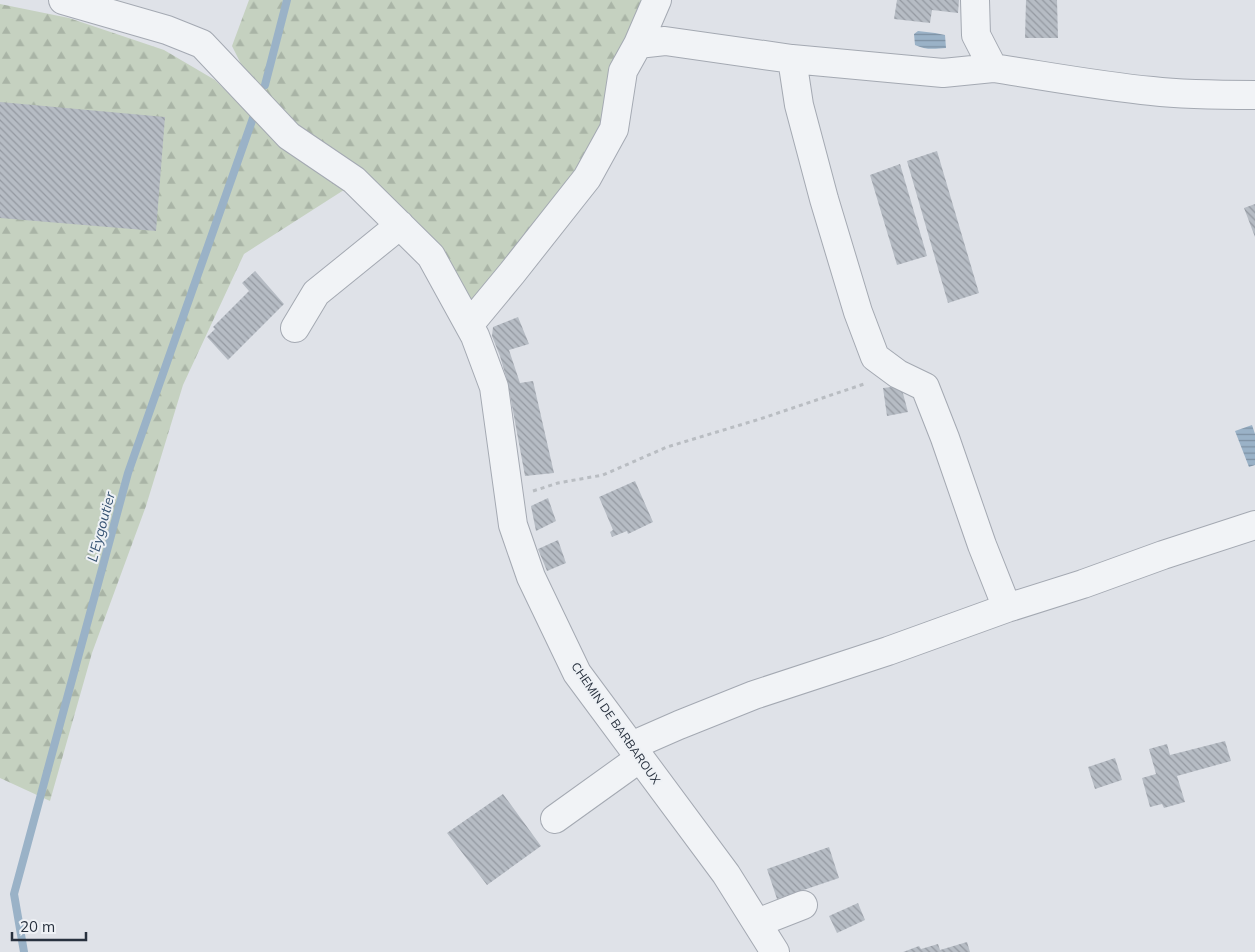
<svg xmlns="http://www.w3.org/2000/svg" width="1255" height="952" viewBox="0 0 1255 952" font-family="Mulish,sans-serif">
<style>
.forest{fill:url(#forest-firs)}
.water{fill:url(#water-rules)}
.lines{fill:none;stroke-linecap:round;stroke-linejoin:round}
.stream{stroke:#9ab2c7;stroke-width:8}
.building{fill:url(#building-back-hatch)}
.minor-casing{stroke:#a4a9b2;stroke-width:30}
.path{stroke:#b9bdc2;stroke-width:3;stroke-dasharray:4 4;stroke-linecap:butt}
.minor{stroke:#f1f3f6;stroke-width:28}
.labels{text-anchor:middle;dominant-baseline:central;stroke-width:4;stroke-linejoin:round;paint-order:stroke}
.street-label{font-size:12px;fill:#28313e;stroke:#eef1f5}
.water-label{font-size:14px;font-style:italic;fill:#345171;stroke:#eef1f5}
</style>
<defs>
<pattern id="forest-firs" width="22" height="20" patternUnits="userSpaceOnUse" patternTransform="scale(1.25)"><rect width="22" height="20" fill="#c5d1c0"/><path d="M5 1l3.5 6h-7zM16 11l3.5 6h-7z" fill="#a9b4a6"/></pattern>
<pattern id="water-rules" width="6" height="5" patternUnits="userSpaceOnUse" patternTransform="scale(1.25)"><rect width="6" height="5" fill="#9ab2c7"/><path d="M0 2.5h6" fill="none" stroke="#7e91a3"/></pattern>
<pattern id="building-back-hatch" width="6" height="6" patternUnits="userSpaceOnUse" patternTransform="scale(1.25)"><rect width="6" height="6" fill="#b6bcc4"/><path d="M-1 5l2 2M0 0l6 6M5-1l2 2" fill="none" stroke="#9499a1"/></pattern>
</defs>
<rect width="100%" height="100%" fill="#dfe2e8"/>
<path class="forest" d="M249 0H665L637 61 611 161 485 323 382 191 336 150 283 117 246 74 232 46Z
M0 4 69 18 164 50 215 80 278 142 347 188 244 254 183 385 146 506 92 653 50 801 0 778Z"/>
<path class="water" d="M918 31 935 33 945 35 946 48C934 49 925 50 915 45L914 34Z
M1252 425 1255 434V465L1249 467 1235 431Z"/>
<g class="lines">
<path class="stream" d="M265 85 287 0
M24 952 14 894 128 473 253 118"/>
</g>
<path class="building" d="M897 0H959L958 13 932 10 930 23 894 19Z
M1026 0H1057L1058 38H1025Z
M0 102 165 117 156 231 0 218Z
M937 151 979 293 948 303 907 161Z
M900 164 927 256 897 265 870 175Z
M1255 204V237L1244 208Z
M255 271 284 304 228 360 207 337 215 329 213 327 249 291 242 283Z
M518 317 529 344 509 350 520 383 533 381 554 473 525 476 508 384 500 356 492 336 493 327Z
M901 386 908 412 887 416 883 388Z
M635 481 653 522 628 534 627 531 612 537 610 532 613 530 599 497Z
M548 498 556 521 536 531 531 506Z
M558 540 566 563 547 571 538 549Z
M1225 741 1231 761 1177 776 1185 802 1164 808 1162 804 1150 807 1142 778 1156 774 1149 749 1167 744 1170 755Z
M1115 758 1122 780 1095 789 1088 767Z
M503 794 541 846 487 885 447 833Z
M829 847 839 878 777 899 767 869Z
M858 903 865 920 837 933 829 916Z
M967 942 970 952H903L919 946 921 949 938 944 940 950Z"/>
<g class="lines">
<defs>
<path id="minor" d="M63 0 167 30 202 44 289 136 354 180 431 256 475 336 494 387 513 525 531 577 577 673 726 874 775 952
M638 44 657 0
M792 59 799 105 824 199 858 312 875 357 898 374 925 387 945 438 982 545 1007 608 1083 584 1163 555 1255 525
M993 68C1046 76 1099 86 1152 91 1186 95 1221 95 1255 95
M469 325 512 273 587 178 614 129 623 71 638 44 665 41 792 59 943 73 993 68 976 35 975 0
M295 328 316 293 400 225
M631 746 679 725 754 695 888 651 1007 608
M555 819 640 758
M757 923 803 905"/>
</defs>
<use href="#minor" class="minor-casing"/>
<path class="path" d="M533 491 558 483 603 475 667 447 760 419 867 383"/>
<use href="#minor" class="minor"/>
</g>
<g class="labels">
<g class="street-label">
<text transform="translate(616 723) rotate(55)">CHEMIN DE BARBAROUX</text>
</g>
<g class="water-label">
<text transform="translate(101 527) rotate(-75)">L'Eygoutier</text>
</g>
</g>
<path d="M12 932v8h74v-8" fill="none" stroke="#28313e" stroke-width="2.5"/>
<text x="20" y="932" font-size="15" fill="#28313e" stroke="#eef1f5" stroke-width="4" paint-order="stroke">20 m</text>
</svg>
